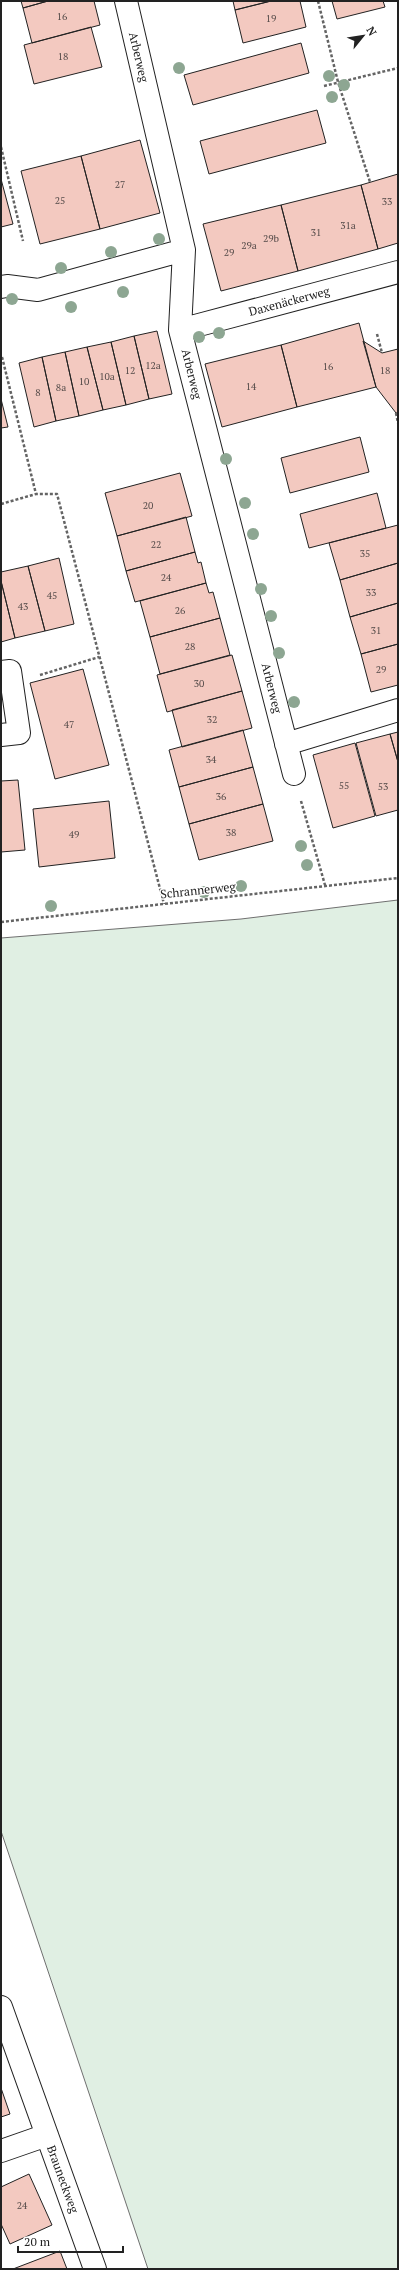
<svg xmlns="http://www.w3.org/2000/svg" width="399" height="2270" viewBox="0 0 399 2270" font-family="'PT Serif',serif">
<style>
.green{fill:#e0efe3;stroke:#6f6f6f}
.building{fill:#f3c9c0;stroke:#222}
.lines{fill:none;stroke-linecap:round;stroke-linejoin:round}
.street-casing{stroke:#222;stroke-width:24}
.path{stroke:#646464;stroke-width:2.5;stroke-dasharray:3 2;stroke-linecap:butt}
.street{stroke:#fff;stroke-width:22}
.tree{fill:#8da692}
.labels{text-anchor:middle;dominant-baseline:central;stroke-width:3;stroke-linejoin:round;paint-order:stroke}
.number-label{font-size:10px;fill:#564c4a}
.street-label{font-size:12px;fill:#222;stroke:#fff}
</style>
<rect width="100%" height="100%" fill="#fff"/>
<path class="green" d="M398 900V2269H148L1 1831V938L241 919Z"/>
<path class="building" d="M21 1H48L23 8Z
M48 1H94L100 25 32 43 23 8Z
M233 1H271L235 10Z
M271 1H300L306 27 243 43 235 10Z
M332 1H383L385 7 337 19Z
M91 27 102 67 34 84 24 45Z
M301 43 309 73 193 105 184 75Z
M317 110 326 143 209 174 200 141Z
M140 140 160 213 100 229 81 156Z
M81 156 100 229 40 244 21 171Z
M398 174V243L378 249 361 185Z
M1 179 13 224 1 227Z
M361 185 378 249 298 271 281 205Z
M281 205 298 271 221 291 203 224Z
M359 323 376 387 297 407 281 345Z
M157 331 172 394 149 399 134 336Z
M134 336 149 399 126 405 111 342Z
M363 341 382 353 398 349V413H396L376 387Z
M111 342 126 405 103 410 87 347Z
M281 345 297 407 222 427 205 364Z
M87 347 103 410 79 416 65 352Z
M65 352 79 416 56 421 42 357Z
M42 357 56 421 34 427 19 363Z
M1 399 8 427 1 428Z
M360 437 369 472 290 493 281 458Z
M180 473 192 516 117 536 105 493Z
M377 493 386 528 309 548 300 514Z
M186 517 195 552 126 571 117 536Z
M398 525V563L340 580 329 543Z
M195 552 198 563 201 562 206 583 135 602 126 571Z
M59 558 74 624 45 631 28 566Z
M398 563V603L350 617 340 580Z
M28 566 45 631 15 638 1 581V572Z
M1 581 15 638 1 642Z
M206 583 209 593 213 592 220 618 150 637 140 601Z
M398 603V644L361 654 350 617Z
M220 618 230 655 160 674 150 637Z
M398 644V685L371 692 361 654Z
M232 655 242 691 167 712 157 675Z
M83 669 109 765 55 779 30 683Z
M242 691 252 728 182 747 172 710Z
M243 730 253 767 179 787 169 750Z
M398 732V762L390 734Z
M390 734 398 762V810L376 816 356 743Z
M355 743 375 816 333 828 313 755Z
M253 767 263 804 189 824 179 787Z
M18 780 25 850 1 852V781Z
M109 801 115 858 39 867 33 809Z
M263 804 273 841 199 860 189 824Z
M1 2088 10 2114 1 2117Z
M29 2174 52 2225 10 2244 1 2224V2187Z
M60 2251 67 2269H13Z"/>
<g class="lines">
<defs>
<path id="street" d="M126 1 184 250 180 330 294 774
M1 287 7 286 38 290 184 250
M180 330 398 272
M1 672 10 671 19 733 1 735
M286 744 398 710
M1 2007 95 2269
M1 2151 47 2135"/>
</defs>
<use href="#street" class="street-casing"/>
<path class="path" d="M318 1 338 82 370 182
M324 86 398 68
M1 147 23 241
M377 334 382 353
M2 357 36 494H57L164 904
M396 413 398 423
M1 504 36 494
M40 675 99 657
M301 801 325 885
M1 922 398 878"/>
<use href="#street" class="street"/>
</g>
<g class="tree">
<circle cx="179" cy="68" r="6"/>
<circle cx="329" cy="76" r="6"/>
<circle cx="344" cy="85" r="6"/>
<circle cx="332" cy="97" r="6"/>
<circle cx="159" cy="239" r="6"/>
<circle cx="111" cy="252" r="6"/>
<circle cx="61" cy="268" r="6"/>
<circle cx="123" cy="292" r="6"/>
<circle cx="12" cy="299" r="6"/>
<circle cx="71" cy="307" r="6"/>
<circle cx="219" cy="333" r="6"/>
<circle cx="199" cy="337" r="6"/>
<circle cx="226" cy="459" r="6"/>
<circle cx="245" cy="503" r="6"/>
<circle cx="253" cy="534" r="6"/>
<circle cx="261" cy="589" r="6"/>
<circle cx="271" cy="616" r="6"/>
<circle cx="279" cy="653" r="6"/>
<circle cx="294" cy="702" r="6"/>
<circle cx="301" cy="846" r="6"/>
<circle cx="307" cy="865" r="6"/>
<circle cx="241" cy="886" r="6"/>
<circle cx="204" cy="892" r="6"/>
<circle cx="51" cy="906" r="6"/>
</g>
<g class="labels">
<g class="number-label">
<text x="62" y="16">16</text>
<text x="271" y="18">19</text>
<text x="63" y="56">18</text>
<text x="120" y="184">27</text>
<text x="60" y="200">25</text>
<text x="387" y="201">33</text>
<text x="348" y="225">31a</text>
<text x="316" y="232">31</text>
<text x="271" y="238">29b</text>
<text x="249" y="245">29a</text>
<text x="229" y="252">29</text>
<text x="153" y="365">12a</text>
<text x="328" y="366">16</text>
<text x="130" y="370">12</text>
<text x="385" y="370">18</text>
<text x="107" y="376">10a</text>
<text x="84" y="381">10</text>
<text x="251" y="386">14</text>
<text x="61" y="387">8a</text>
<text x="38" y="392">8</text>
<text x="148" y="505">20</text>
<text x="156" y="544">22</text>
<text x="365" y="553">35</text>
<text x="166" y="577">24</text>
<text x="371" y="592">33</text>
<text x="52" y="595">45</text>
<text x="23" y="606">43</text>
<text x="180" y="610">26</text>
<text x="376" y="630">31</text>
<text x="190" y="646">28</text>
<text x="381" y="669">29</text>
<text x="199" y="683">30</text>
<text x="212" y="719">32</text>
<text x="69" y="724">47</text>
<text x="211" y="759">34</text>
<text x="344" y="785">55</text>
<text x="383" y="786">53</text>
<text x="221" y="796">36</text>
<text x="231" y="832">38</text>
<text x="74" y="834">49</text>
<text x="22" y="2205">24</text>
</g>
<g class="street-label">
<text transform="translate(139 57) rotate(77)">Arberweg</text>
<text transform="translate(289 301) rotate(-15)">Daxenäckerweg</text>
<text transform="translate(192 374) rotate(76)">Arberweg</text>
<text transform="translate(272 688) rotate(76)">Arberweg</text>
<text transform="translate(198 890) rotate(-6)">Schrannerweg</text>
<text transform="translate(63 2179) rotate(70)">Brauneckweg</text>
</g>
</g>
<rect width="399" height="2270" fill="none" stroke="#222222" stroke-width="4"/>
<g transform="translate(363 36) rotate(60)" stroke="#ffffff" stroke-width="3" paint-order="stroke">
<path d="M0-3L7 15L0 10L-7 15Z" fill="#222222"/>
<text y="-6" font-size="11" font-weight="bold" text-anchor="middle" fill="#222222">N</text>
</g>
<path d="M18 2246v6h105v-6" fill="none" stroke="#222222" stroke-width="2"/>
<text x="24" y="2246" font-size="12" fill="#222222" stroke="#ffffff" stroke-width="3" paint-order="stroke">20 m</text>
</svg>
